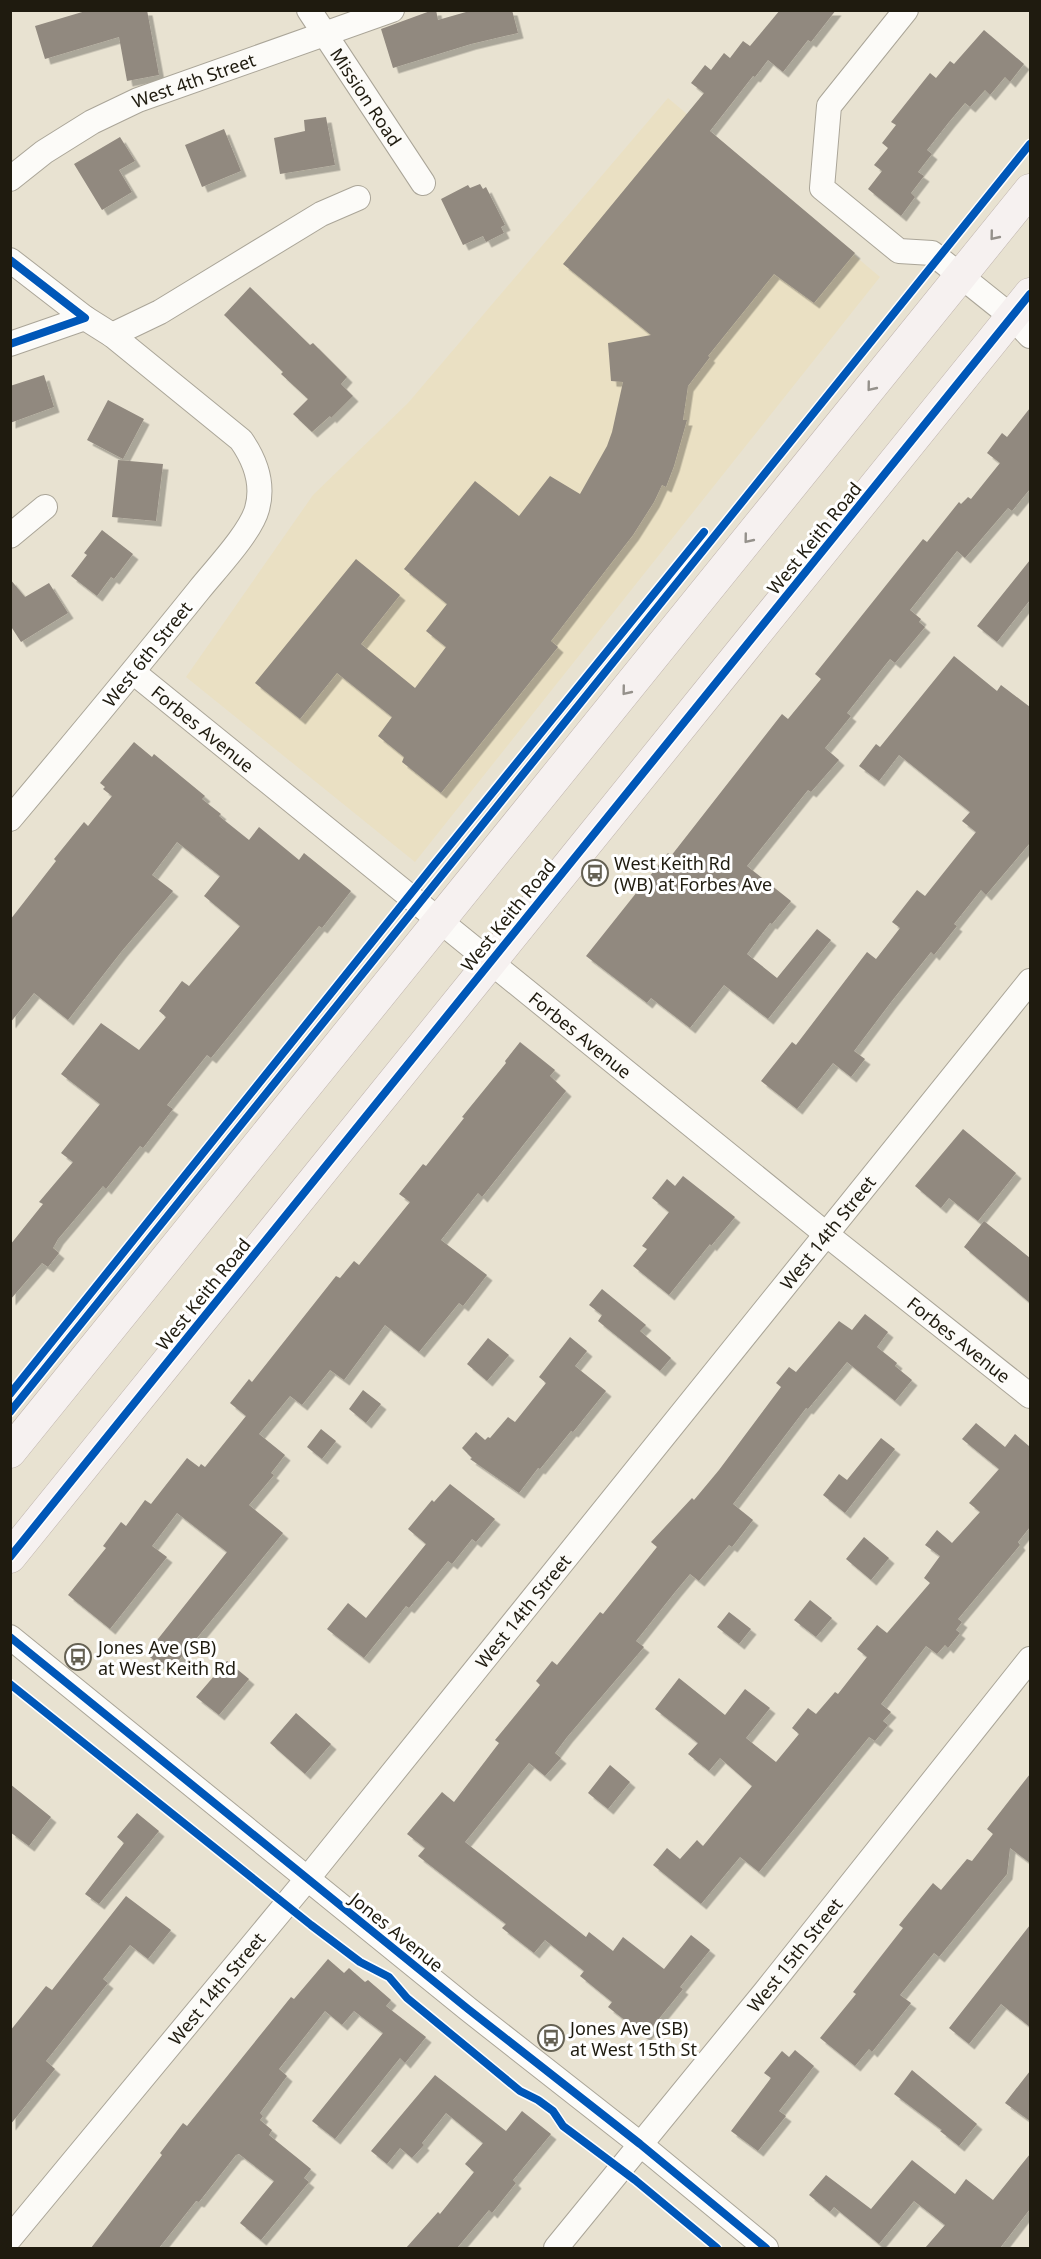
<svg xmlns="http://www.w3.org/2000/svg" width="1041" height="2259" viewBox="0 0 1041 2259" font-family="'Noto Sans',sans-serif">
<style>
.built{fill:#eae0c3}
.building{fill:#91897f;filter:url(#shadow)}
.lines{fill:none;stroke-linecap:round;stroke-linejoin:round}
.minor-casing{stroke:#aaa598;stroke-width:26}
.major-casing{stroke:#c0b5af;stroke-width:33}
.minor{stroke:#fcfbf8;stroke-width:24}
.major{stroke:#f6f1f0;stroke-width:32}
.cycleway-casing{stroke:#fff;stroke-width:11}
.cycleway{stroke:#0057b8;stroke-width:8}
.oneway{stroke:#95918b}
.labels{text-anchor:middle;dominant-baseline:central;stroke-width:6;stroke-linejoin:round;paint-order:stroke}
.street-label{font-size:18px;fill:#1f1b0f;stroke:#fff}
.poi-label{font-size:18px;fill:#1f1b0f;stroke:#fff;text-anchor:start}
</style>
<defs>
<filter id="shadow"><feDropShadow dx="5.5" dy="5.5" stdDeviation="0" flood-color="#0004"/></filter>
</defs>
<rect width="100%" height="100%" fill="#e8e2d1"/>
<path class="built" d="M668 98 880 277 415 862 186 677 313 495 408 403Z"/>
<path class="building" d="M89 10H147L159 75 127 81 119 37 45 59 35 26Z
M433 10H436L438 20 473 10H512L518 33 471 44 393 68 381 29Z
M780 10H836L811 42 808 40 783 72 768 60 755 77 753 76 710 131 855 253 814 303 774 274 708 356 710 357 688 386 683 420H687L674 466 666 487 662 485 654 502 633 535 551 641 558 647 441 793 402 762 404 757 378 736 392 717 337 673 300 719 255 683 356 559 400 595 361 644 415 688 446 647 426 631 447 604 404 569 475 481 519 516 550 476 580 494 607 446 612 432 623 382 611 381 608 343 651 335 563 264 704 93 691 83 705 65 711 70 724 53 730 58 743 41 750 46Z
M984 30 1024 64 1010 82 1005 77 990 95 985 90 970 107 965 103 949 122 927 150 932 154 918 172 924 176 911 193 915 197 901 216 868 189 882 171 874 165 888 148 882 143 896 125 891 122 930 73 936 78 950 61 954 64Z
M326 117 335 165 280 174 274 138 305 131 304 120Z
M224 129 241 171 202 187 185 145Z
M120 137 135 161 119 170 132 192 102 210 74 164Z
M480 184 483 189 486 187 505 225 501 227 504 233 486 242 483 236 463 245 441 199 468 185 470 188Z
M250 287 310 345 313 343 347 377 341 384 353 396 331 418 330 416 312 432 293 414 308 399 281 374 283 372 224 315Z
M44 375 54 407 10 423V386Z
M108 400 144 419 123 459 87 440Z
M1030 408V489L1012 511 1008 508 965 558 957 551 910 610 921 619 919 622 925 627 895 663 890 659 847 713 851 716 825 748 839 760 811 792 808 790 747 866 791 901 772 924 770 923 747 954 777 978 817 929 831 940 768 1019 724 985 690 1028 651 998 647 1003 586 956 668 853 671 856 782 714 788 719 821 679 815 674 923 539 927 542 959 502 961 504 968 497 971 499 1000 463 987 453 1002 433 1007 437Z
M118 460 163 464 156 521 112 517Z
M102 530 133 554 114 579 111 577 97 596 71 576 87 555 84 553Z
M1030 560V600L997 642 977 626Z
M10 579 25 597 49 583 68 613 21 642 10 625Z
M954 656 997 691 1001 685 1030 707V843L986 895 981 890 954 924 957 926 934 955 931 952 891 1002 854 1051 865 1059 851 1077 833 1063 797 1109 761 1081 792 1042 796 1045 867 952 876 959 900 928 892 922 917 890 925 896 976 832 962 821 970 812 899 755 879 781 859 766 876 744 880 747Z
M134 742 152 757 154 754 205 796 202 799 221 814 219 816 249 840 259 827 299 860 304 853 351 891 322 928 319 926 211 1058 207 1055 167 1105 173 1109 143 1148 140 1146 106 1189 103 1186 58 1239 53 1248 59 1253 48 1267 42 1263 10 1300V1245L43 1204 39 1202 73 1162 61 1153 100 1104 61 1074 101 1023 139 1050 166 1017 159 1011 182 981 189 986 240 926 204 896 220 876 177 842 152 875 173 891 121 952 68 1020 34 993 10 1023V920L56 861 54 859 84 822 88 826 112 796 103 789 105 787 100 783Z
M520 1042 555 1070 550 1076 566 1091 482 1197 478 1193 441 1240 487 1275 463 1306 459 1303 419 1352 385 1325 344 1380 330 1370 302 1405 290 1396 259 1434 285 1455 271 1473 274 1475 249 1505 283 1533 169 1672 146 1654 227 1552 177 1513 152 1546 167 1557 110 1629 68 1595 106 1548 103 1546 121 1522 126 1526 145 1500 151 1504 187 1458 199 1467 201 1464 205 1467 246 1416 230 1403 249 1379 252 1382 336 1276 340 1278 354 1261 359 1265 410 1202 399 1194 423 1164 426 1166 464 1118 462 1117 506 1063 505 1061Z
M963 1129 1016 1173 978 1221 949 1198 941 1208 915 1186Z
M683 1176 735 1217 711 1246 710 1244 669 1295 633 1266 647 1249 642 1246 669 1212 652 1198 667 1179 675 1186Z
M984 1221 1030 1258V1303L964 1247Z
M602 1289 646 1325 640 1331 671 1358 660 1371 598 1321 602 1315 589 1305Z
M865 1314 888 1332 877 1347 897 1363 895 1366 912 1380 895 1401 847 1362 808 1409 806 1408 733 1504 753 1520 732 1547 729 1545 699 1581 690 1574 675 1592 636 1641 644 1647 567 1737 555 1753 561 1758 545 1776 529 1763 465 1842 586 1937 589 1932 613 1951 623 1937 664 1969 691 1935 710 1950 680 1987 683 1989 645 2036 608 2007 612 2002 580 1976 584 1971 545 1940 534 1953 502 1928 506 1924 418 1856 425 1848 407 1834 442 1792 454 1802 499 1743 495 1740 540 1685 536 1681 552 1661 557 1665 600 1612 603 1614 657 1547 651 1542 692 1498 694 1500 719 1470 781 1387 776 1383 789 1367 796 1372 839 1321 852 1330Z
M570 1337 587 1351 575 1366 606 1391 573 1432 571 1431 540 1469 538 1468 519 1493 470 1459 472 1458 462 1448 476 1432 485 1440 488 1437 490 1438 508 1417 515 1422 546 1383 539 1377Z
M488 1338 509 1355 487 1381 467 1364Z
M363 1390 381 1404 366 1423 349 1409Z
M976 1423 1005 1447 1015 1434 1030 1447V1527L1018 1542 1020 1545 958 1619 962 1622 956 1630 960 1633 948 1648 945 1645 937 1654 926 1646 881 1704 891 1712 883 1721 888 1725 875 1741 869 1737 759 1872 740 1857 701 1904 653 1865 667 1848 680 1859 697 1840 703 1846 752 1786 720 1758 709 1771 688 1754 698 1743 655 1709 679 1678 725 1715 745 1689 770 1708 746 1738 776 1762 799 1734 792 1728 808 1708 816 1714 835 1692 838 1694 867 1657 857 1649 877 1625 887 1633 930 1583 924 1578 940 1556 925 1545 937 1530 952 1543 980 1512 969 1503 999 1469 962 1439Z
M321 1429 336 1441 322 1459 307 1447Z
M881 1438 895 1449 845 1513 823 1495 839 1474 847 1480Z
M450 1484 495 1519 476 1542 472 1539 452 1564 448 1561 409 1608 406 1606 364 1658 327 1629 348 1603 366 1618 426 1544 408 1529 432 1500 434 1502Z
M864 1537 889 1558 871 1580 846 1559Z
M810 1600 832 1618 816 1637 794 1620Z
M729 1612 751 1629 739 1644 717 1627Z
M227 1661 249 1679 219 1715 196 1697Z
M296 1713 331 1744 305 1774 270 1743Z
M610 1765 630 1782 608 1809 588 1793Z
M1030 1774V1863L1010 1848 1007 1874 939 1957 934 1953 900 1995 911 2003 872 2052 869 2049 855 2066 820 2038 856 1994 853 1992 903 1928 899 1925 933 1883 941 1890 967 1859 972 1861 993 1834 987 1829Z
M10 1784 51 1817 29 1846 10 1832Z
M137 1813 159 1831 99 1904 85 1894 124 1843 117 1837Z
M126 1896 171 1930 148 1959 130 1945 103 1979 108 1983 46 2061 55 2069 10 2125V2031L46 1986 52 1990Z
M1030 1925V2027L1001 2004 969 2044 949 2028Z
M328 1959 344 1973 349 1968 365 1982 368 1980 391 2000 386 2006 426 2037 405 2063 400 2058 335 2139 312 2121 383 2033 354 2011 342 2025 325 2011 279 2069 287 2076 260 2113 263 2116 260 2120 272 2130 269 2135 311 2169 304 2178 309 2182 261 2240 240 2223 274 2181 239 2154 236 2155 199 2202 196 2201 159 2248H91L162 2155 160 2153 183 2123 187 2126 291 1997 294 1999Z
M795 2050 814 2066 779 2111 786 2116 758 2151 731 2131 771 2078 764 2073 782 2051 789 2057Z
M912 2070 977 2124 959 2146 940 2131 942 2130 894 2094Z
M1030 2071V2121L1005 2103Z
M435 2075 506 2131 522 2111 551 2134 513 2180 516 2183 492 2213 489 2210 457 2248H406L438 2212 440 2214 474 2172 465 2164 483 2143 446 2113 422 2143 424 2145 412 2158 400 2148 387 2164 371 2151Z
M1030 2154V2209L1000 2248H925L945 2225 914 2201 879 2244 834 2207 830 2212 809 2195 826 2175 871 2209 912 2160 955 2194 966 2179 993 2200Z"/>
<g class="lines">
<defs>
<g id="minor">
<path id="s1" d="M309 10 423 183"/>
<path d="M906 10 829 106 822 188 899 251 932 253 1012 317 1030 336"/>
<path id="s2" d="M10 179 44 152 92 122 138 100 392 10"/>
<path d="M10 260 85 318 112 335 241 440C255 460 264 484 257 509 251 532 215 570 199 590 137 667 74 743 10 819"/>
<path d="M112 335 160 312 321 214 358 198"/>
<path d="M10 344 85 318"/>
<path d="M10 536 45 507"/>
<path id="s3" d="M133 672 826 1234 1030 1396"/>
<path d="M10 1637 468 2009 640 2144 766 2248"/>
<path id="s4" d="M10 2238 308 1878 1030 981"/>
<path id="s5" d="M556 2248 765 1992 1030 1659"/>
</g>
<path id="major" d="M10 1452 1030 190
M10 1557 1030 294"/>
</defs>
<use href="#minor" class="minor-casing"/>
<use href="#major" class="major-casing"/>
<use href="#minor" class="minor"/>
<use href="#major" class="major"/>
<defs>
<path id="cycleway" d="M10 260 85 318 10 344
M10 1394 433 866 704 532
M10 1412 1030 144
M10 1557 1030 294
M10 1637 468 2009 640 2144 766 2248
M10 1684 311 1925 360 1962 389 1977 407 1998 520 2091 538 2100 553 2111 563 2126 635 2180 717 2248"/>
</defs>
<use href="#cycleway" class="cycleway-casing"/>
<use href="#cycleway" class="cycleway"/>
</g>
<defs><path id="oneway-chevron" d="M-2-3.5L2.5 0L-2 3.5" fill="none" stroke-width="1.6" stroke-linecap="round" stroke-linejoin="round" transform="scale(1.5)"/></defs>
<g class="oneway">
<use href="#oneway-chevron" transform="translate(994 236) rotate(129)"/>
<use href="#oneway-chevron" transform="translate(871 387) rotate(129)"/>
<use href="#oneway-chevron" transform="translate(748 539) rotate(129)"/>
<use href="#oneway-chevron" transform="translate(626 691) rotate(129)"/>
</g>
<defs>
<symbol id="bus-ring" viewBox="-11 -11 22 22"><circle r="9.5" fill="#fff" stroke="#656153" stroke-width="1.5"/><path d="M-5-6H5V4H4V6H2V4H-2V6H-4V4H-5ZM-3.5-4V0h7V-4ZM-3.5 1.2v1.5H-2V1.2ZM2 1.2v1.5H3.5V1.2Z" fill="#656153"/></symbol>
</defs>
<g fill-rule="evenodd">
<use href="#bus-ring" x="580" y="858" width="30" height="30"/>
<use href="#bus-ring" x="63" y="1642" width="30" height="30"/>
<use href="#bus-ring" x="536" y="2023" width="30" height="30"/>
</g>
<g class="labels">
<g class="street-label">
<text stroke="none"><textPath href="#s2" startOffset="210">West 4th Street</textPath></text>
<text stroke="none"><textPath href="#s1" startOffset="104">Mission Road</textPath></text>
<text transform="translate(814 538) rotate(-51)">West Keith Road</text>
<text transform="translate(147 654) rotate(-51)">West 6th Street</text>
<text stroke="none"><textPath href="#s3" startOffset="90">Forbes Avenue</textPath></text>
<text transform="translate(508 915) rotate(-51)">West Keith Road</text>
<text stroke="none"><textPath href="#s3" startOffset="576">Forbes Avenue</textPath></text>
<text stroke="none"><textPath href="#s4" startOffset="1296">West 14th Street</textPath></text>
<text transform="translate(203 1294) rotate(-51)">West Keith Road</text>
<text stroke="none"><textPath href="#s3" startOffset="1062">Forbes Avenue</textPath></text>
<text stroke="none"><textPath href="#s4" startOffset="810">West 14th Street</textPath></text>
<text transform="translate(397 1932) rotate(39)">Jones Avenue</text>
<text stroke="none"><textPath href="#s5" startOffset="378">West 15th Street</textPath></text>
<text stroke="none"><textPath href="#s4" startOffset="324">West 14th Street</textPath></text>
</g>
<g class="poi-label">
<text x="614" y="863">West Keith Rd<tspan x="614" dy="21">(WB) at Forbes Ave</tspan></text>
<text x="98" y="1647">Jones Ave (SB)<tspan x="98" dy="21">at West Keith Rd</tspan></text>
<text x="570" y="2028">Jones Ave (SB)<tspan x="570" dy="21">at West 15th St</tspan></text>
</g>
</g>
<rect width="1041" height="2259" fill="none" stroke="#1f1b0f" stroke-width="24"/>
</svg>
